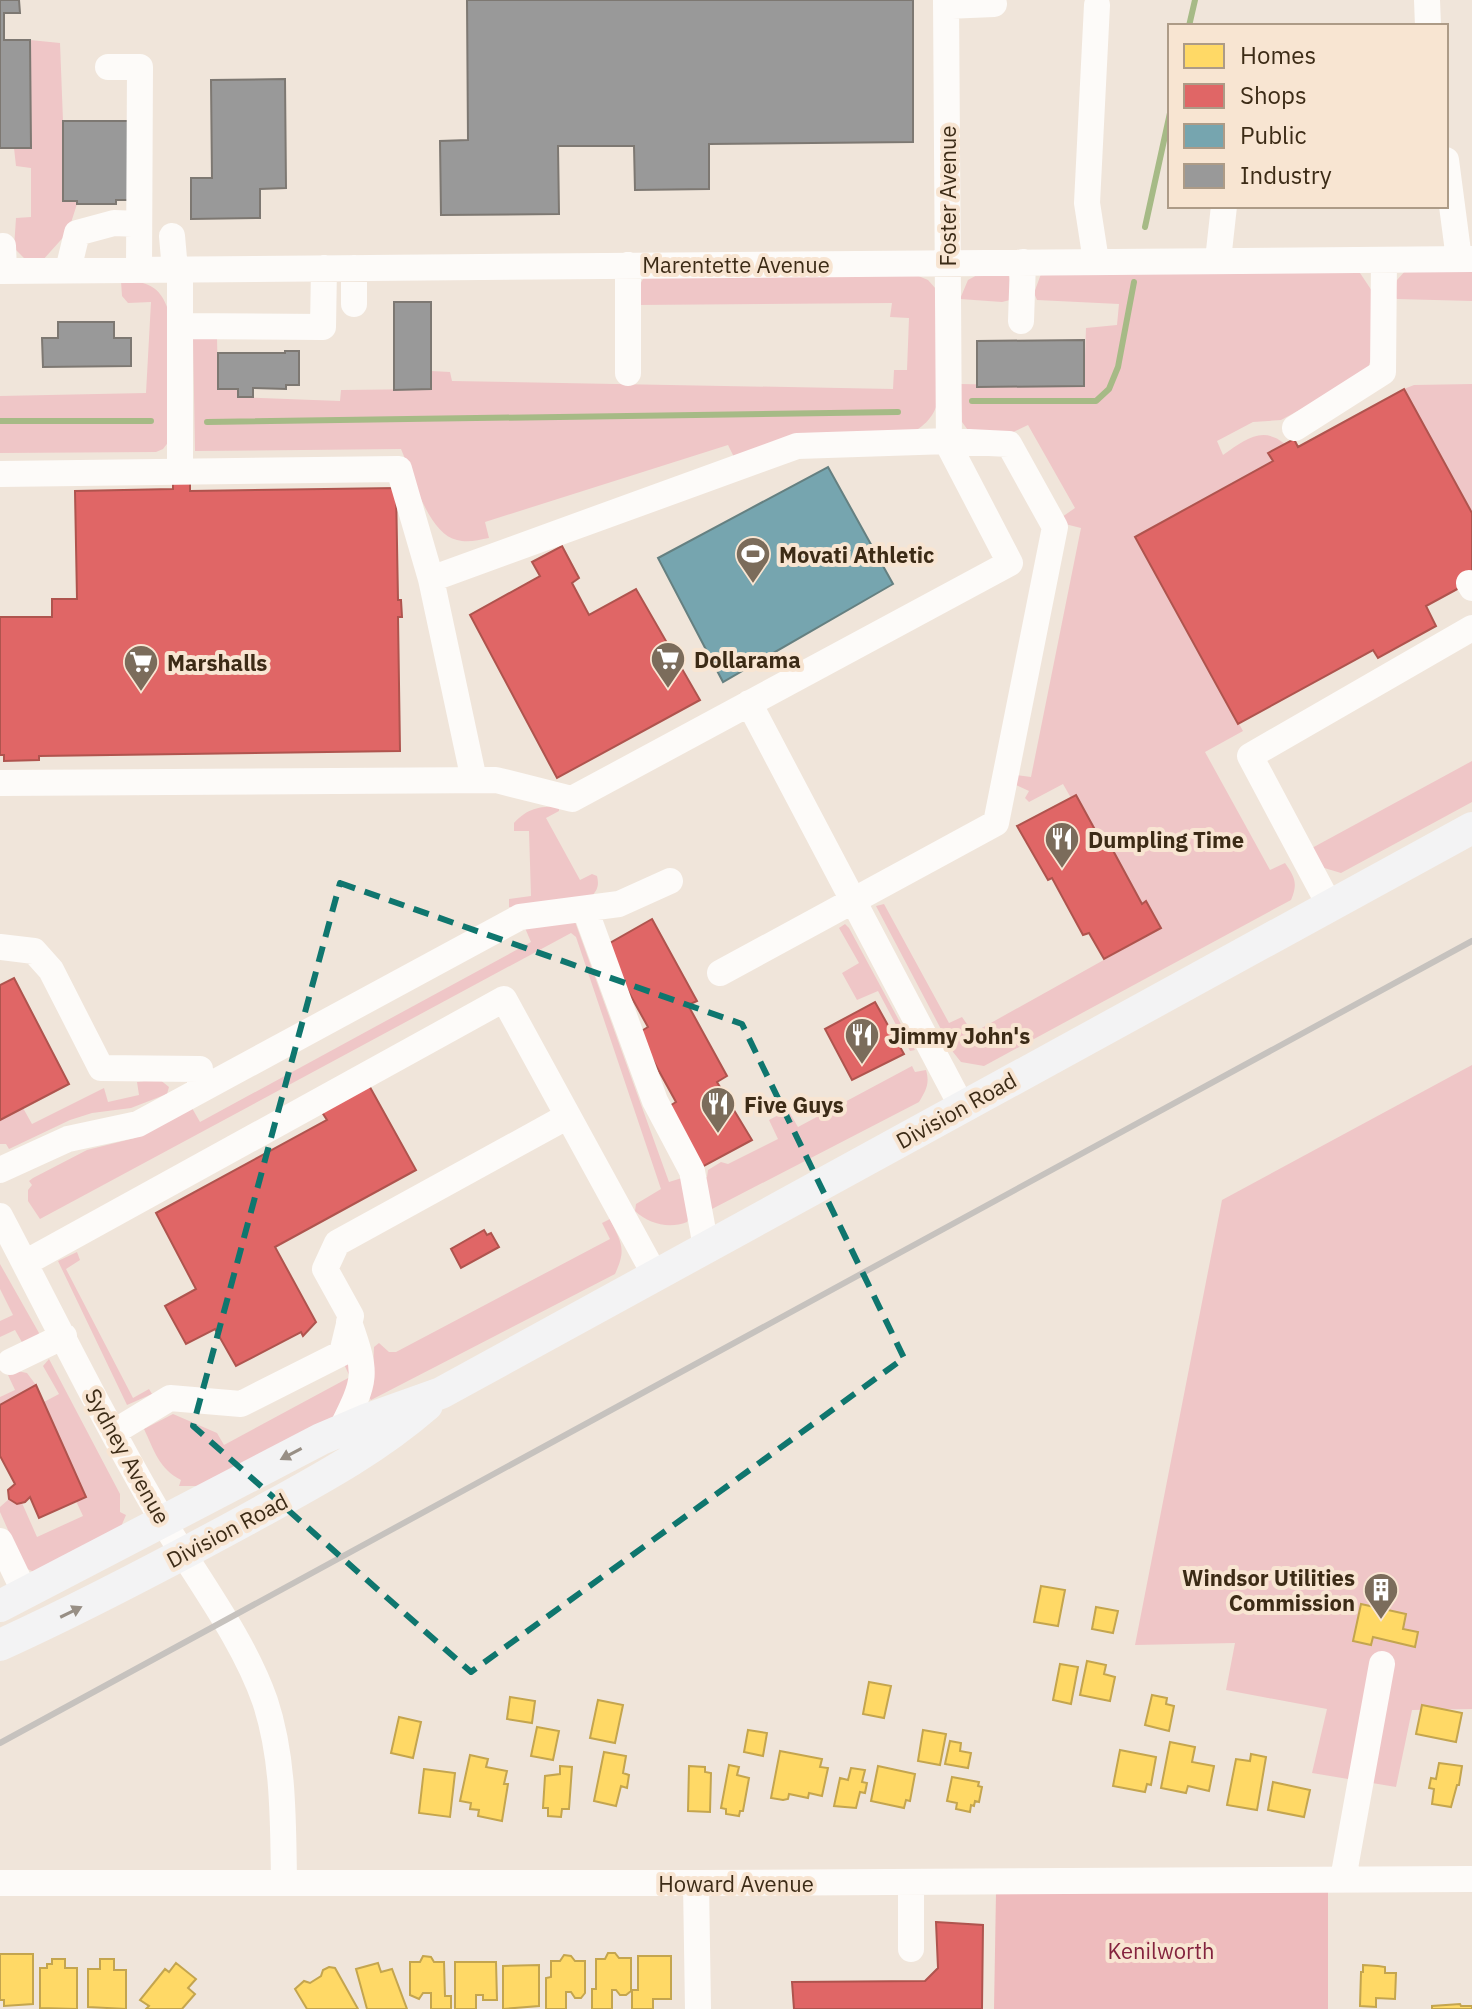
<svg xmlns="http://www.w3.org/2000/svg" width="1472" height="2009" viewBox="0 0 1472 2009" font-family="'IBM Plex Sans',sans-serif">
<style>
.green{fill:#efc6c7}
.forest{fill:#eebbbd}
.homes{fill:#ffd966;stroke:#c4a54e;stroke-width:2}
.shops{fill:#e06666;stroke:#af544e;stroke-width:2}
.public{fill:#76a5af;stroke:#658081;stroke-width:2}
.industry{fill:#999;stroke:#7d7872;stroke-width:2}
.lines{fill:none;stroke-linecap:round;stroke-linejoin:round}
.stream{stroke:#a6ba86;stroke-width:6}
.minor{stroke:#fdfbf9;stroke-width:26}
.major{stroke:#f3f3f4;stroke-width:32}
.rail{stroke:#c6c2be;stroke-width:6}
.oneway{fill:#988f85}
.marked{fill:none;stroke:#0f766e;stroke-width:6;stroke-dasharray:16 10;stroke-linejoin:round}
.labels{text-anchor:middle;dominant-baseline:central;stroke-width:8;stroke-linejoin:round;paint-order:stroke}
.street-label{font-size:22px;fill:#3c2b16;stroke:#f8e5d2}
.poi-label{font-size:22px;font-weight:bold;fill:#3c2b16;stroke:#f8e5d2;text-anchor:start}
.park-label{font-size:22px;fill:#84233e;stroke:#f8e5d2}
</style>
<rect width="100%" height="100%" fill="#f0e5da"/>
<path class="green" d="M30 40 60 43 63 121 77 204 68 232 42 261H27L14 248 16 218 31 217V168L16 166 14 148 31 147Z
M1472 269V301L1397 299 1392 294 1397 280 1406 270Z
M1358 270 1374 294 1372 356 1368 368 1361 377 1281 420 1253 422 1217 441 1223 455C1245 440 1262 425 1285 444L1269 453 1273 461 1135 537 1243 731 1205 752 1270 870 1285 863C1295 877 1298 884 1291 900L984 1066 961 1062 953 1052 876 906 884 904 949 1023 962 1017 971 1030 980 1029 1161 928 1146 902 1142 904 1111 846 1105 848 1076 796 1071 798 1063 784 1029 802 1025 798 1029 791 1014 784 1016 775 1031 777 1081 528 1065 524 1062 517 1075 508 1028 425 1007 435 970 433 962 422 960 384 1084 386 1086 328 1117 325 1119 304 1037 300 1034 293 1041 274Z
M979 274H1008L1013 287 1010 300 1002 302 960 299 968 280Z
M916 275 928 280 936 289 938 401C933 420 922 427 906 437L735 459 728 445 485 522 489 538C478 540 468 543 457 540 428 534 412 474 401 449L195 451 193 337H217L218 388 238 389V397L340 401 341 390 431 389V371L450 372 452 381 893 389 894 370H907L909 318 890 317 892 303 637 305 636 292 644 277Z
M121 281C147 281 160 285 169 312L170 440 163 449 156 452 0 453V396L146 393 151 302 128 303 122 296Z
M1472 384V513L1404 389 1414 385Z
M1472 761V802L1341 873 1321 867 1312 848Z
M559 806V811L546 818 580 880 592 874 597 876C599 885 598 889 592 896L522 910 509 907V899L531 896 529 831H514V823C528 808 538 807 559 806Z
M574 919 669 1182 685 1177 692 1210 687 1222C669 1229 649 1224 635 1211L636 1204 661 1189 576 937 571 933 40 1219 28 1201V1190L32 1185 29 1181 33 1178 87 1150 135 1138 192 1108 200 1122 531 942 525 928Z
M845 924 849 928 915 1050 910 1051 878 991 857 1000 842 973 859 963 839 928Z
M1472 1065V1709L1412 1710 1396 1787 1312 1773 1327 1709 1226 1690 1235 1643 1135 1645 1222 1200Z
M912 1066 915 1072 926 1070C930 1084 926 1090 919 1102L710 1210 703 1179 707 1177 708 1170 721 1162 728 1164 778 1139 769 1120 788 1110 798 1127Z
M159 1079 169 1087 167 1094 131 1108 92 1113 70 1120 9 1149 6 1144H0V1120L23 1108 32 1124 104 1088 108 1102 139 1095 137 1082Z
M610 1219C621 1243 627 1248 615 1274L371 1400 367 1395 373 1371 374 1347 379 1343 389 1352H396L610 1239 602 1223Z
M77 1252 80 1260 66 1269 133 1398 149 1389 152 1394 127 1405 58 1261Z
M0 1264 39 1333 37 1338 23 1344 15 1330 0 1337V1321L13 1315 0 1289Z
M49 1359 120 1494V1512L126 1515 120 1529 39 1574 25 1568 0 1512V1507L9 1499 17 1504 22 1503 37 1537 83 1516 76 1501 86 1496 44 1402 59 1394 43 1366Z
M347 1360 357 1375 330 1422 206 1486H179L181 1480C159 1469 154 1450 144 1429L173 1414 217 1433 224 1445 350 1377 343 1362Z
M17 1371 27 1373 36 1385 0 1405V1397L15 1390 8 1375Z"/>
<path class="forest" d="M1328 1890V2009H994L996 1892Z"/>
<path class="homes" d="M1041 1586 1065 1590 1058 1626 1034 1622Z
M1361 1604 1406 1614 1403 1629 1418 1632 1415 1647 1373 1637 1371 1645 1353 1641Z
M1096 1607 1118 1611 1113 1633 1092 1629Z
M1087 1661 1106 1665 1104 1674 1115 1677 1110 1701 1080 1695Z
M1060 1664 1078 1667 1071 1704 1053 1700Z
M869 1682 891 1686 884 1718 863 1714Z
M1152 1695 1167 1698 1166 1704 1174 1706 1169 1731 1145 1725Z
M510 1697 535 1701 532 1723 507 1719Z
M598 1700 623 1705 615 1743 590 1738Z
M1422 1705 1462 1713 1456 1742 1416 1734Z
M399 1717 421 1722 413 1758 391 1753Z
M537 1727 559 1731 553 1760 531 1756Z
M748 1730 767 1733 763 1756 744 1752Z
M923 1730 946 1734 940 1765 918 1761Z
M950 1741 961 1743 960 1751 971 1753 968 1768 945 1764Z
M1170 1742 1195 1747 1192 1762 1214 1766 1209 1791 1188 1786 1186 1793 1161 1788Z
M1120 1750 1156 1757 1151 1785 1147 1784 1145 1792 1113 1786Z
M780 1751 822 1759 820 1767 828 1768 822 1796 809 1793 808 1798 789 1794 788 1799 783 1800 771 1798Z
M604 1752 626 1756 623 1773 629 1775 627 1788 621 1786 616 1806 594 1801Z
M1251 1754 1266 1757 1257 1810 1227 1805 1236 1759 1250 1761Z
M470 1755 488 1759 486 1767 507 1771 504 1784H508L502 1821 478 1816 479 1810 470 1809 471 1803 460 1801Z
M1439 1763 1462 1766 1459 1785H1457L1451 1807 1432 1804 1434 1789 1429 1788 1431 1778 1436 1779Z
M729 1765 739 1767 737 1775 749 1778 743 1811H740L739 1816 726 1814V1809L721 1808Z
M560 1766 572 1767 569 1809H562L561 1817 548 1816V1808H543L545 1776 560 1774Z
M689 1766 705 1767V1772L711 1773 710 1812 688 1811Z
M878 1766 915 1774 910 1801 906 1800 904 1808 871 1801Z
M851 1768 865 1770 862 1782 867 1783 865 1793 860 1792 856 1808 834 1806 840 1778 848 1780Z
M424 1769 455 1773 450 1817 419 1813Z
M952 1777 979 1782 978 1786 982 1787 979 1802 975 1801 974 1806 971 1805 970 1812 956 1809 957 1803 947 1801Z
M1273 1782 1310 1790 1304 1817 1268 1810Z
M608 1953H615L619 1958H631V1991L626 1995H620L616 1990H612V2009H592V1989H596V1959H605Z
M0 1954H33V2004L4 2006V2000H0Z
M564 1955 571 1956 575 1961H585V1993L581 1998H575L571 1992H566V2009H546V1978L551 1977V1961H560Z
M423 1956 431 1957 434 1962H444L445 1996H451V2009H431V1993H423L419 1999 410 1995V1962H420Z
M638 1956H671V1999H653V2009H632V1990H638Z
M52 1959H65V1968H77V2009L40 2008V1968H47V1964H52Z
M100 1959H114V1970H126V2009L88 2007V1969H100Z
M455 1962H496L497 2000H483V1995H476V2009H455Z
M176 1963 196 1979 188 1988 195 1994 182 2009H146L149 2006 140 2000 165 1969 169 1972Z
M378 1963 381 1972 392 1969 407 2009H367L356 1969Z
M539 1965V2006L503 2009V1966Z
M1363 1965 1378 1966 1385 1967V1973H1396L1395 1999 1376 1998V2007L1360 2006 1361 1972H1363Z
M329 1967 335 1968 358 2009H307L295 1989 304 1981 310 1983 321 1976 323 1970Z
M1460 2004 1461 2006H1472V2009H1432V2006Z"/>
<path class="shops" d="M1404 389 1472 513V581L1426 606 1436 626 1378 658 1373 650 1238 724 1135 537 1273 461 1268 453 1294 439 1298 447Z
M173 481H190V491L396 488 398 600H401L402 617H398L400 751 39 756V760L4 761V755H0V617H52V599H77L75 491 173 489Z
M562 546 579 578 572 583 589 615 636 589 700 700 557 778 470 615 540 576 532 562Z
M1076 795 1105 848 1110 845 1142 904 1146 901 1161 928 1104 959 1089 933 1083 935 1052 878 1048 880 1017 826Z
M652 919 697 1001 688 1005 727 1076 717 1082 752 1140 702 1167 668 1107 676 1102 638 1033 648 1027 607 953 610 943Z
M14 978 69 1084 0 1120V985Z
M875 1002 904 1054 852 1080 825 1029Z
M366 1080 416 1170 275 1247 316 1322 303 1336 301 1332 236 1366 215 1329 186 1344 165 1306 196 1289 156 1213 327 1120 318 1106Z
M484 1230 487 1235 491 1233 499 1247 461 1268 451 1249Z
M36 1385 86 1497 39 1518 30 1497 25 1502 17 1504 9 1499 8 1490 15 1484 0 1456V1405Z
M936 1922 983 1925 982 2009H794L792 1982 925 1981 938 1968Z"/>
<path class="public" d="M828 467 893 584 723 682 658 558Z"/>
<path class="industry" d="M0 0H19L20 13H4V40H30L31 148H0Z
M467 0H913V142L709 144V189L635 190 634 146H558L559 214 441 215 440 141 468 140Z
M285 79 286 188 260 189V218L191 219V178H212L211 80Z
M63 121H130L131 200H116V204H77V201H63Z
M394 302H431V389L394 390Z
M58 322H114V338H131V366L43 367 42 338H58Z
M1084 340V386L977 387V341Z
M285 351H299V385H286V389L253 388V397H238V389H218V353H285Z"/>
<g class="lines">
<path class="stream" d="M1189 26 1195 0
M1145 227 1170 113
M972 401H1096L1109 389 1118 367 1134 282
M0 421H151
M207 422 898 412"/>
<path class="minor" d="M1427 0 1428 26
M946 6 994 4
M108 67H140L139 270
M1446 160 1459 259
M172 236 175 270
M3 246 4 271
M1218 260 1224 206
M1096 261 1087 203 1097 5
M180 269V471
M68 270 77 233 114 223 139 224
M0 271 1472 259
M354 304V268
M1021 321 1023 262
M180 326 323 327 324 268
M628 373V265
M1295 428 1383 372 1384 260
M0 474 399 469 431 579 797 446 949 441 1009 444 1055 527 996 823 720 973
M431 579 474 780
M1469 583 1472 588
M749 703 962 1107
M0 783 496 780 572 799 1010 563 949 446 946 0
M1330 906 1250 756 1472 628
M585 909 655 1101 692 1171 706 1247
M0 947 34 951 51 970 101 1068 200 1069V1090
M0 1170 68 1139 138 1124 520 917 619 904 670 881
M0 1216C52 1315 101 1415 157 1511 192 1572 242 1635 265 1701 284 1758 283 1821 284 1881
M25 1263 504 999 655 1275
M10 1362 64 1336
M341 1430C366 1379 368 1376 349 1322
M114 1432 170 1398 241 1404 342 1353 351 1316 325 1269 337 1243 568 1116
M0 1541 25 1593
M1343 1879 1382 1664
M911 1882V1949
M0 1883H696L1472 1879
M696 1883 698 2009"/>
<path class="major" d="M0 1606 321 1439 368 1419 441 1393 1472 828
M0 1645C84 1607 165 1564 246 1520 309 1485 372 1453 427 1405"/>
<path class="rail" d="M0 1743 1472 941"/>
</g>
<defs><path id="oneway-solid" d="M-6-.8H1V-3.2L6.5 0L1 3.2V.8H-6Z" transform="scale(2)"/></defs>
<g class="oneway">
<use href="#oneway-solid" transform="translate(291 1454) rotate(152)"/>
<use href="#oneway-solid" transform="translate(71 1612) rotate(-26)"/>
</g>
<path class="marked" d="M340 883 742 1024 904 1358 471 1672 193 1426Z"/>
<defs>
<symbol id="stadium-pin" viewBox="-11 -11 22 30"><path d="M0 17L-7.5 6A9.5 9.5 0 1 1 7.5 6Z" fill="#7b6c5b" stroke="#f8e5d2"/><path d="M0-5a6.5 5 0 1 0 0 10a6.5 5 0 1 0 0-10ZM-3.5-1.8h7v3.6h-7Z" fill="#fff"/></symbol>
<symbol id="supermarket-pin" viewBox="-11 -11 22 30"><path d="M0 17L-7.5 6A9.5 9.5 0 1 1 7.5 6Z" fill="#7b6c5b" stroke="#f8e5d2"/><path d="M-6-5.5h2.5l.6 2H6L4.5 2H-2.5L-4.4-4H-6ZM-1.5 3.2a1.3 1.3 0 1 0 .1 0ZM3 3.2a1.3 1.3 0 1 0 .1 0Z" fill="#fff"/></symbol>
<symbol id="restaurant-pin" viewBox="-11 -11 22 30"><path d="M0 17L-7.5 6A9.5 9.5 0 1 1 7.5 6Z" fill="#7b6c5b" stroke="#f8e5d2"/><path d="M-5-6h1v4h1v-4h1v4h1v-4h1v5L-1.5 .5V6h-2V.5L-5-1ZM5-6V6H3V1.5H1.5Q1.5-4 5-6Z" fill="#fff"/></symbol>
<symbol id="building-pin" viewBox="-11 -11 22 30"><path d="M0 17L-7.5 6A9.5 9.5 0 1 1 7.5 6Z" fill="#7b6c5b" stroke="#f8e5d2"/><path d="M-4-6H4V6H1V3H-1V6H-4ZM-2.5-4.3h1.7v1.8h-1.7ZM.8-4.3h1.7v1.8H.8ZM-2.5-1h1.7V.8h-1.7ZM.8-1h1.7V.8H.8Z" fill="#fff"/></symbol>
</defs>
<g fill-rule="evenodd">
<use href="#stadium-pin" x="733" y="534" width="40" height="54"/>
<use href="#supermarket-pin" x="648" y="639" width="40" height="54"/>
<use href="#supermarket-pin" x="121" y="642" width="40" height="54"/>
<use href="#restaurant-pin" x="1042" y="819" width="40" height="54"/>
<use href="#restaurant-pin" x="842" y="1015" width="40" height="54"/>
<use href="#restaurant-pin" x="698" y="1084" width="40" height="54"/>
<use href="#building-pin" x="1361" y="1570" width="40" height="54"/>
</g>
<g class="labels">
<g class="street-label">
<text transform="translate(947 196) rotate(-90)">Foster Avenue</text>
<text x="736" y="264">Marentette Avenue</text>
<text transform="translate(956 1110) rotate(-29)">Division Road</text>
<text transform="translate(128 1456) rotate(61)">Sydney Avenue</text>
<text transform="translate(227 1530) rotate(-28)">Division Road</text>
<text x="736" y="1883">Howard Avenue</text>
</g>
<g class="poi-label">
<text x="779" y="554">Movati Athletic</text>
<text x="694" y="659">Dollarama</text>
<text x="167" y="662">Marshalls</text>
<text x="1088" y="839">Dumpling Time</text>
<text x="888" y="1035">Jimmy John's</text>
<text x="744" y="1104">Five Guys</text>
<text x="1355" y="1577" text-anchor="end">Windsor Utilities<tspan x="1355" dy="25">Commission</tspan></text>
</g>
<g class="park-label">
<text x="1161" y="1950">Kenilworth</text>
</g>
</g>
<rect x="1168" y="24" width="280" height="184" fill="#f8e5d2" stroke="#ad9b87" stroke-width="2"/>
<rect x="1184" y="44" width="40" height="24" fill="#ffd966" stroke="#ad9b87" stroke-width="2"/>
<text x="1240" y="64" font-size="24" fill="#3c2b16">Homes</text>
<rect x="1184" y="84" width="40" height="24" fill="#e06666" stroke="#ad9b87" stroke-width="2"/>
<text x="1240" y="104" font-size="24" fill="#3c2b16">Shops</text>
<rect x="1184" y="124" width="40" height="24" fill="#76a5af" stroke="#ad9b87" stroke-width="2"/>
<text x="1240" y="144" font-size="24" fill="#3c2b16">Public</text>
<rect x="1184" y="164" width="40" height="24" fill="#999999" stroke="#ad9b87" stroke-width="2"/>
<text x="1240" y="184" font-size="24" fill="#3c2b16">Industry</text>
</svg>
